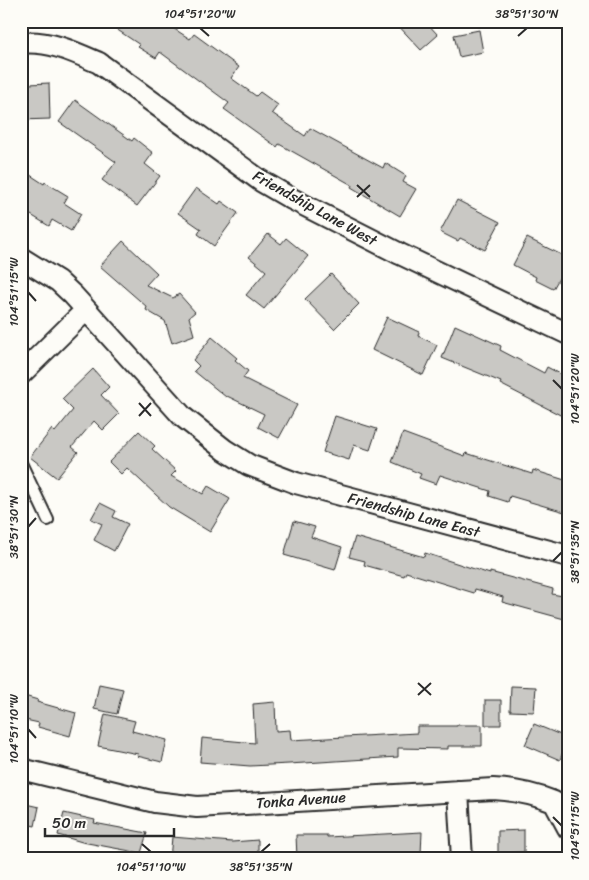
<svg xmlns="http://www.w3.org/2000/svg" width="589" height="880" viewBox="0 0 589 880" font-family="Sriracha,sans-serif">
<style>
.building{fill:#c9c8c4;stroke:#2b2b2b}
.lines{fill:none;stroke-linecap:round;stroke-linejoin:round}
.lane-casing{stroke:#2b2b2b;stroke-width:14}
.street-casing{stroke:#2b2b2b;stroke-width:24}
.lane{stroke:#fdfcf7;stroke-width:10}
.street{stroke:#fdfcf7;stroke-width:20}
.ticks{fill:none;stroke:#2b2b2b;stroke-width:2}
.labels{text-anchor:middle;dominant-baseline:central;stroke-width:4;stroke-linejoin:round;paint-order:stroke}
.street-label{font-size:15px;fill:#2b2b2b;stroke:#fdfcf7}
.neatline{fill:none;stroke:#2b2b2b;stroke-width:2}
.ticks-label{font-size:12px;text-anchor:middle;fill:#2b2b2b}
</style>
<rect width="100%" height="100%" fill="#fdfcf7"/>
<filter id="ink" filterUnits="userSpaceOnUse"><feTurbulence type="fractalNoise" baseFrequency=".02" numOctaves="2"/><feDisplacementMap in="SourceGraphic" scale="10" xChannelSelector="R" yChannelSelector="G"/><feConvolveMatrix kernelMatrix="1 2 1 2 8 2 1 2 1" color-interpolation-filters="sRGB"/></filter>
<g filter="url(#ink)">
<path class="building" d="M104 21H162L190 39 194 34 239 67 231 78 256 96 260 92 278 105 272 113 305 136 310 128 383 168 385 163 406 176 403 182 416 189 400 216 351 187 352 185 279 144 277 147 224 109 229 103 160 52 156 58 138 47 140 45Z
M394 21H425L438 35 421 50Z
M479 30 483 52 459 57 454 35Z
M49 83 50 119 21 120V89H29V84Z
M75 100 132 141 134 138 153 153 145 164 160 176 137 206 102 180 116 162 59 122Z
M21 169 44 184 45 182 68 196 64 203 81 214 71 231 52 220 49 226 21 209Z
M196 188 219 204 221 201 238 213 214 246 198 234 201 229 178 213Z
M457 200 500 222 485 250 460 238 458 241 440 232Z
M268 234 281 244 286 238 308 256 264 309 246 295 266 271 249 257Z
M527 238 568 258V262L553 289 535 280 536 277 513 265Z
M123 241 157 273 146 285 173 298 179 294 195 312 189 317 194 335 172 343 165 321 146 310 147 307 100 266Z
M331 274 359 304 334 329 305 299Z
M387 317 419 332 418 336 437 345 423 375 372 350Z
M455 325 501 346 500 350 544 373 547 367 568 378V419L500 384 501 382 442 358Z
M212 337 237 358 235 360 248 371 243 378 297 405 279 438 258 427 264 414 227 396 226 397 194 371 199 366 193 360Z
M93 369 109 387 101 395 119 414 103 430 94 421 72 447 78 452 57 478 30 457 52 429 55 432 73 410 62 399Z
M335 416 377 429 370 450 354 445 349 460 323 452Z
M139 431 155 446 152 449 176 471 171 476 203 494 208 486 230 499 210 532 169 507 127 468 121 474 109 462Z
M403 433 465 456 466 453 532 474 533 470 568 481V513L510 496 508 502 489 496 490 491 440 475 436 484 419 478 421 474 392 462Z
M100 503 116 511 113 517 128 524 114 551 94 540 102 524 91 519Z
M294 521 315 527 311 537 342 547 335 570 284 555Z
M355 537 424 557 425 553 490 574V572L553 589 552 594 568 597V620L502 602 503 597 475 589 474 593 406 572 404 576 364 565 365 561 349 557Z
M99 684 123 689 117 714 94 709Z
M511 686 536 687 534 712 510 711Z
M21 695 38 700 37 702 76 713 70 736 38 727 39 723 21 719Z
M485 700H501V725H485Z
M275 702 276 731 290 730 291 740 417 733V726H457V725H482V746H448V749L398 748V757L289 764 250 766 200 762 202 738 255 743 253 704Z
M105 714 135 721 132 731 167 740 162 762 137 756 138 754 98 746Z
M534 724 568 738 560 760 525 745Z
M21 803 39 807 35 826 21 823Z
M64 813 95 820 94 823 147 833 141 853 82 842 58 835Z
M524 830V852L498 853V831Z
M422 832 421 854 335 858V856L297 858 296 835H327V837Z
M172 837 232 842 258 840V859H170Z"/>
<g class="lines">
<defs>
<path id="lane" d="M21 463 48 520"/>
<path id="street" d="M21 43C49 40 74 52 99 63L261 181 292 199 400 254 568 334
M21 258 58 281 73 295 183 417 225 450 249 465 296 483 568 556
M21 374 86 310
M21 769 155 802 197 807 493 789C515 790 534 794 554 802L568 828
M458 791 462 859"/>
</defs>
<use href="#lane" class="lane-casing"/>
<use href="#street" class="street-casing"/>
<use href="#lane" class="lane"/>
<use href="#street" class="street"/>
</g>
</g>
<path class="ticks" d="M200 28 209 36M518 36 527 28M357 185 370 197M357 197 370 185M28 292 36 301M553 380 562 389M139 403 151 416M139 416 151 403M28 527 36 518M553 561 562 552M418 683 431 695M418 695 431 683M28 729 36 738M553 817 562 826M142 844 151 852M261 852 270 844"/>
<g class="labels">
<g class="street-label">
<text transform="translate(315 208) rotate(29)">Friendship Lane West</text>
<text transform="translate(414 515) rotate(15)">Friendship Lane East</text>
<text transform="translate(301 800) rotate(-4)">Tonka Avenue</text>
</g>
</g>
<rect width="589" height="880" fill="none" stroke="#fdfcf7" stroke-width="55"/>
<path d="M45 828v8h129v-8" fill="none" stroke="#2b2b2b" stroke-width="2.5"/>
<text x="52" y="828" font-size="15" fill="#2b2b2b" stroke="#fdfcf7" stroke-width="4" paint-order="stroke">50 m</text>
<rect x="28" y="28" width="534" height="824" class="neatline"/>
<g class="ticks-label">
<text x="200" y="18">104°51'20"W</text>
<text x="527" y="18">38°51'30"N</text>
<text transform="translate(14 292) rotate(-90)" y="4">104°51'15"W</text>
<text transform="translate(575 389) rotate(-90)" y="4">104°51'20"W</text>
<text transform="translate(14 527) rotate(-90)" y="4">38°51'30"N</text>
<text transform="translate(575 552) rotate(-90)" y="4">38°51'35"N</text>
<text transform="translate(14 729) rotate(-90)" y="4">104°51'10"W</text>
<text transform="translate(575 826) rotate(-90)" y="4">104°51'15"W</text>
<text x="151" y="871">104°51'10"W</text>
<text x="261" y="871">38°51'35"N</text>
</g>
</svg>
